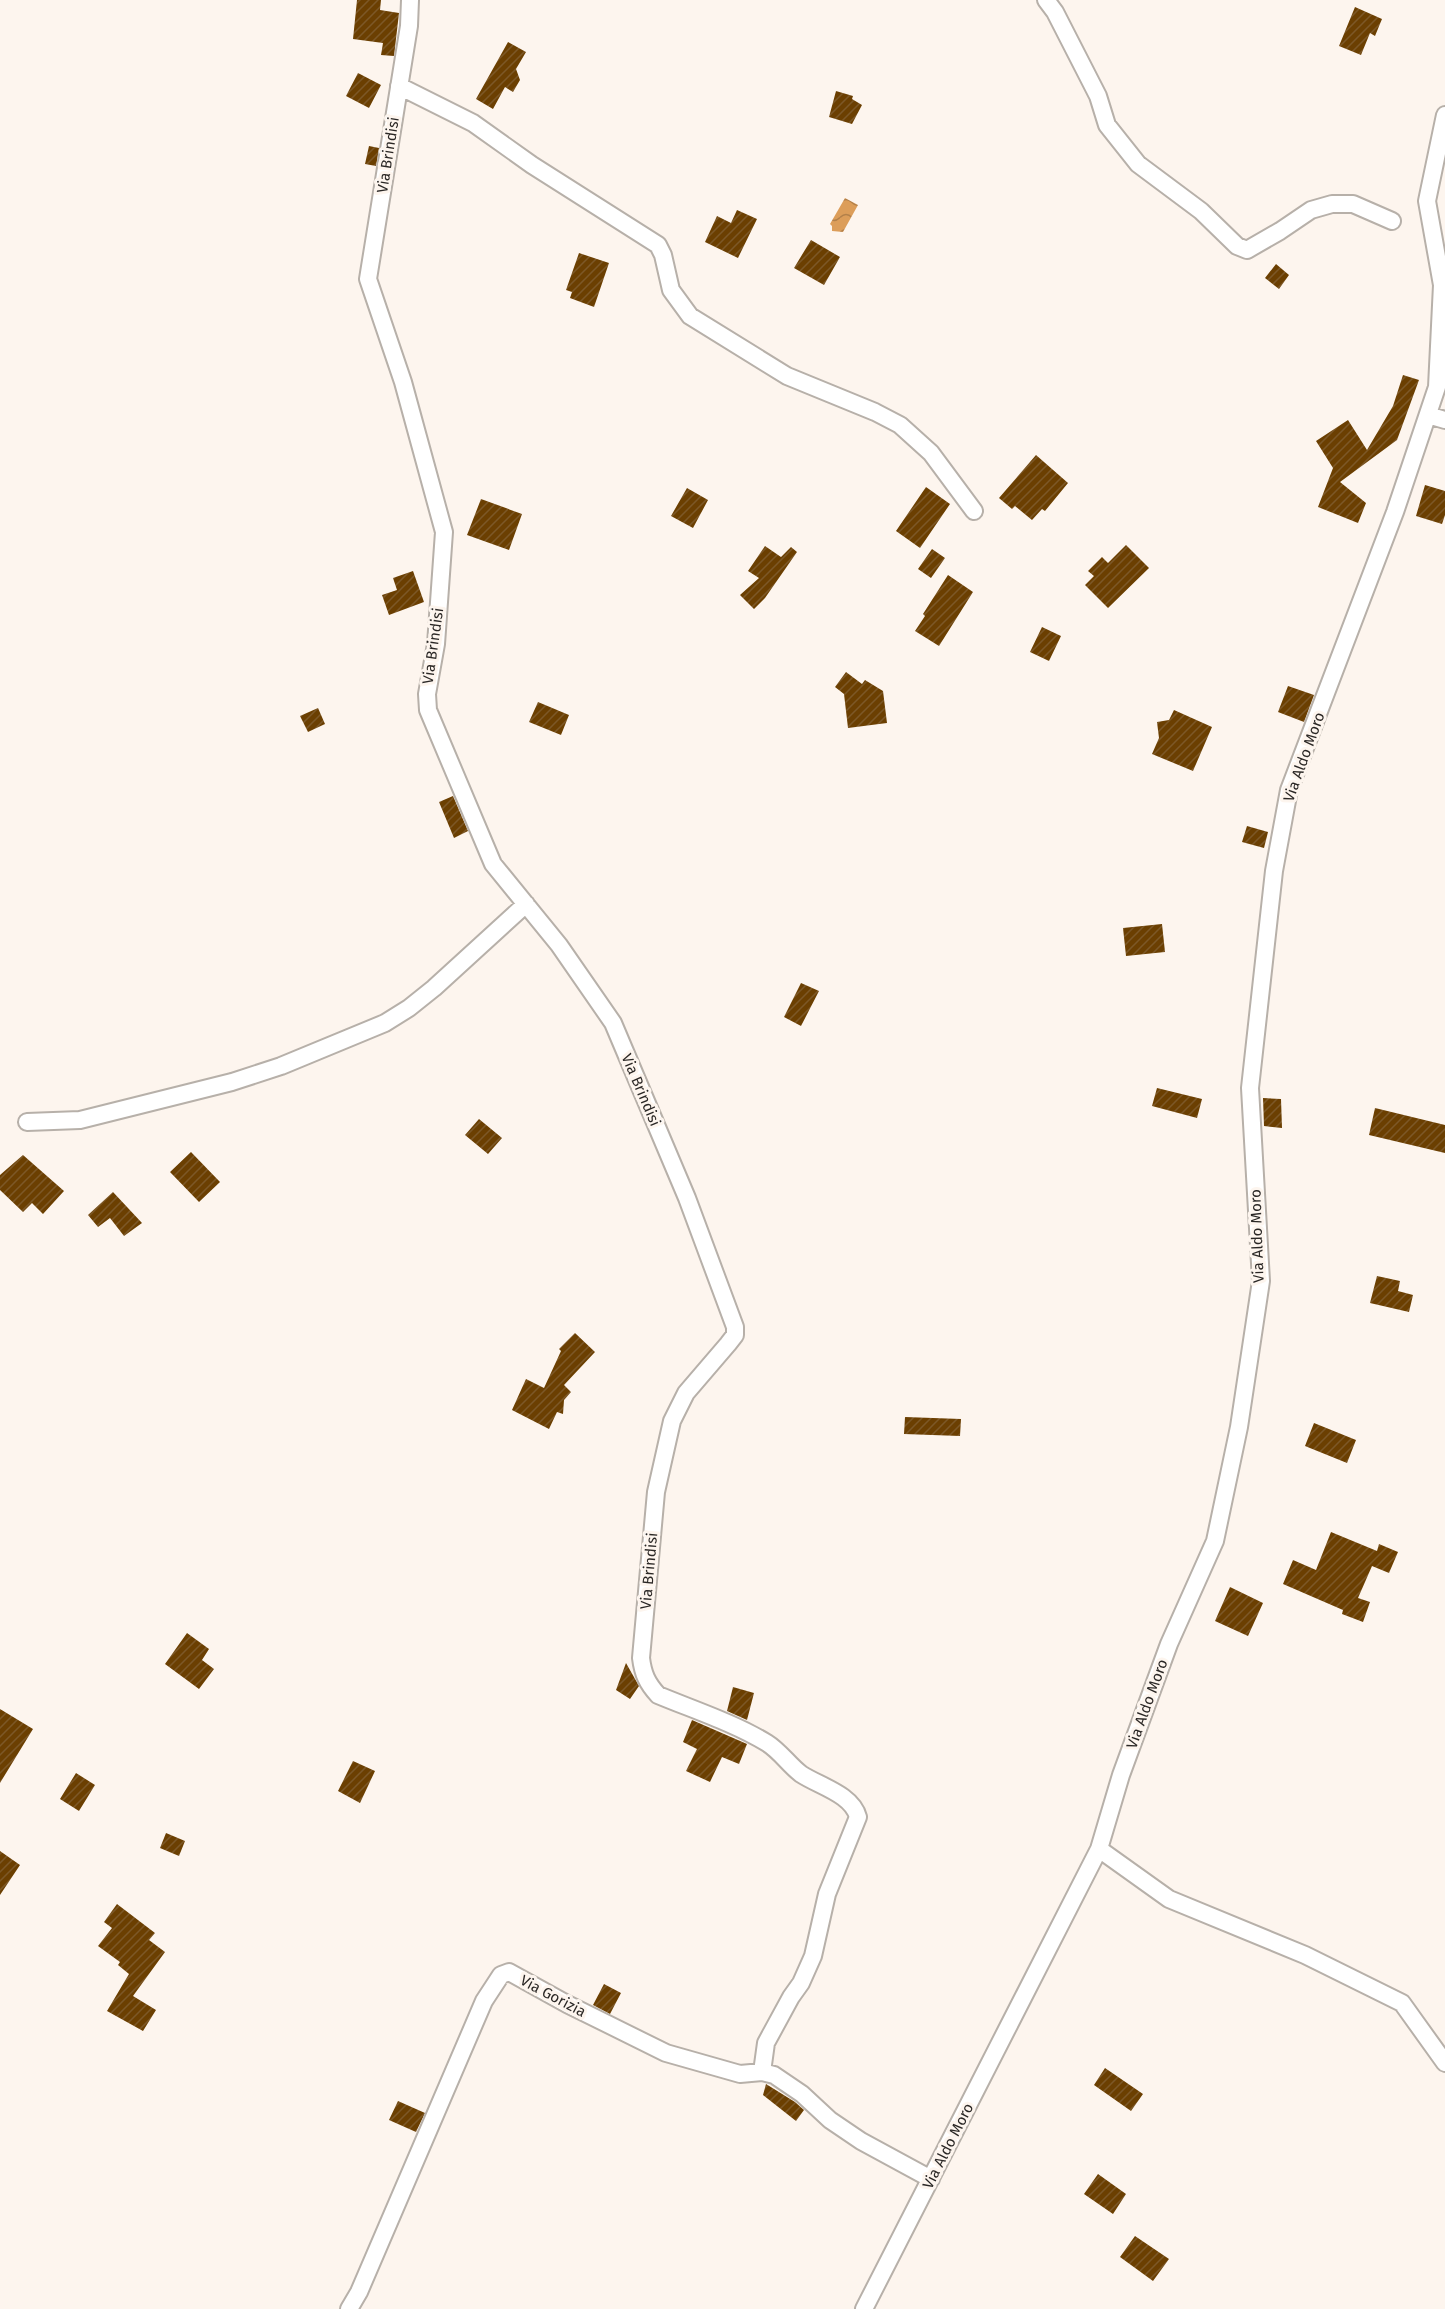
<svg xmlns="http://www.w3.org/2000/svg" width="1445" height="2309" viewBox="0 0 1445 2309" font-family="'Fira Sans',sans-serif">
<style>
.water{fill:url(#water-waves)}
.building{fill:url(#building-hatch)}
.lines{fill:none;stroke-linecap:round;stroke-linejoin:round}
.street-casing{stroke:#b7b0a9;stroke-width:20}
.street{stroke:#fff;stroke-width:16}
.labels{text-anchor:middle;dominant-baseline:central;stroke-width:6;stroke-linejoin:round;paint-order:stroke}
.street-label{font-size:15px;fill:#2a2725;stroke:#fdf5ee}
</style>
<defs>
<pattern id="water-waves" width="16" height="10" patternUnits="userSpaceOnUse" patternTransform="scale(1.5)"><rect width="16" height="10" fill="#dc9d59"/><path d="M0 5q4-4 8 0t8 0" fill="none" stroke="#b38049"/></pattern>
<pattern id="building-hatch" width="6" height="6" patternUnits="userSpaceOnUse" patternTransform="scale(1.5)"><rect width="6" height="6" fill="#6b3f01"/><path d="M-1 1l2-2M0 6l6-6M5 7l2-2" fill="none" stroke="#7c5827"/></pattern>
</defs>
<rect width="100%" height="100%" fill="#fdf5ee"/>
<path class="water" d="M845 198 858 205 843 232 832 231V226L830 224Z"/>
<path class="building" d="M357 0H381L380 10 399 13 394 56 381 55 383 43 353 39Z
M1355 7 1382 19 1375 36 1370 33 1361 55 1339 46Z
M508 42 526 52 516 69 520 80 513 92 505 87 493 109 476 99Z
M358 73 381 85 369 108 346 96Z
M836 91 853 96 852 99 862 105 852 124 829 117Z
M369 146 379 148 376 166 365 164Z
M737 210 757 219 738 258 705 242 717 216 731 223Z
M811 240 840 257 824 285 794 268Z
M579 253 609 263 594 307 570 298 572 292 566 290Z
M1276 264 1289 275 1279 289 1265 278Z
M1403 375 1419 380 1397 440 1340 482 1366 503 1358 523 1318 507 1333 468 1316 441 1348 420 1367 450 1393 406Z
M1036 455 1068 483 1045 511 1042 509 1032 520 1015 506 1012 509 999 498Z
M1425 485 1445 491V515L1442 524 1416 516Z
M926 487 950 504 920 548 896 531Z
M687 488 708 500 693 528 671 516Z
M481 499 522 514 509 550 467 535Z
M1126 545 1149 568 1108 608 1085 585 1094 576 1088 571 1102 557 1108 563Z
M765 546 781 557 791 547 797 552 765 598 754 609 740 595 759 578 748 571Z
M932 549 945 558 931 578 918 569Z
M413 571 424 602 389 615 382 595 397 590 393 578Z
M948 575 973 592 939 646 915 631 925 616 923 614Z
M1042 627 1061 636 1049 661 1030 652Z
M846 672 862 684 865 680 883 691 887 723 848 728 844 694 835 687Z
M1288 686 1314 695 1304 722 1278 712Z
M538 702 569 715 561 735 529 722Z
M318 708 325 724 308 732 300 716Z
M1174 710 1212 727 1193 771 1152 754 1159 738 1157 722 1169 720Z
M453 796 468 831 454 838 439 802Z
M1247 826 1268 832 1264 848 1242 842Z
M1162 924 1165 952 1126 956 1123 928Z
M801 983 819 991 801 1026 784 1017Z
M1157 1088 1202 1099 1197 1118 1152 1106Z
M1263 1098 1281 1099 1282 1128 1264 1126Z
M1375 1108 1445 1125V1153L1369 1135Z
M479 1119 502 1138 488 1154 465 1135Z
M191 1152 220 1182 199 1202 170 1172Z
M23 1155 64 1191 43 1214 32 1203 23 1212 0 1190V1175Z
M113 1192 142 1223 124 1236 110 1218 98 1227 88 1215Z
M1377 1276 1400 1281 1398 1291 1413 1295 1409 1312 1370 1303Z
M575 1333 595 1352 564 1385 571 1392 564 1400 563 1414 557 1412 549 1429 512 1410 526 1379 544 1388 561 1351 559 1349Z
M905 1417 961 1419 960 1436 904 1434Z
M1314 1423 1356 1440 1347 1463 1305 1446Z
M1331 1532 1377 1551 1379 1544 1398 1552 1389 1573 1372 1566 1358 1598 1370 1602 1363 1622 1342 1614 1343 1610 1283 1584 1293 1560 1316 1570Z
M1230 1587 1263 1603 1248 1636 1215 1621Z
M187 1633 209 1649 202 1660 214 1669 199 1689 165 1664Z
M626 1663 639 1686 630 1699 616 1690Z
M733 1687 754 1693 747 1720 727 1711Z
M0 1709 33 1729 0 1783Z
M692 1720 747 1744 739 1764 722 1757 710 1782 686 1771 697 1749 683 1742Z
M353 1761 375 1771 360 1803 338 1791Z
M76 1773 95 1785 79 1811 60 1799Z
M166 1833 185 1841 179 1856 160 1848Z
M0 1851 20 1865 0 1895Z
M117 1904 155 1933 149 1940 165 1952 133 1996 156 2010 143 2031 107 2011 129 1974 118 1965 120 1962 98 1946 112 1928 104 1922Z
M604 1984 621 1993 610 2014 593 2005Z
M1105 2068 1143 2094 1131 2111 1094 2085Z
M766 2084 795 2102 804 2110 796 2121 763 2095Z
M398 2101 425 2113 416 2132 389 2120Z
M1098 2174 1126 2194 1113 2214 1084 2194Z
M1135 2236 1169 2259 1153 2281 1120 2257Z"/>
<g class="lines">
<defs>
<path id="street" d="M410 0 409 26 368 279 403 382 444 532 436 644 427 694 428 710 493 864 559 945 613 1023 687 1198 735 1327V1335L728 1344 686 1393 672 1421 656 1492 641 1658C643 1674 647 1683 658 1695 694 1710 734 1723 767 1743 780 1751 789 1765 801 1774 819 1786 852 1794 858 1817L827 1894 813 1956 801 1983 791 1997 766 2043 762 2072
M1046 0 1055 12 1098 96 1107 125 1138 164 1201 211 1237 246 1247 250 1280 231 1311 210 1332 204H1353L1392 221
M399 86 473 123 532 165 658 245 663 255 671 290 690 316 787 376 875 412 900 425 931 453 974 511
M1428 415 1445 420
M27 1122 80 1120 232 1082 281 1066 385 1023 409 1008 434 988 526 904
M1099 1849 1169 1899 1305 1955 1402 2003 1445 2063
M349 2309 359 2292 484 2001 501 1975 509 1972 567 2004 666 2053 740 2074 762 2072 774 2075 802 2094 830 2120 861 2141 931 2179
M864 2309 1099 1849 1121 1775 1169 1644 1215 1541 1239 1427 1261 1281 1250 1088 1274 871 1289 790 1395 512 1437 387 1442 285 1427 201 1445 115"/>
</defs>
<use href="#street" class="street-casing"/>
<use href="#street" class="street"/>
</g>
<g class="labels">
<g class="street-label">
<text transform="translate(388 155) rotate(-81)">Via Brindisi</text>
<text transform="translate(433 646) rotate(-82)">Via Brindisi</text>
<text transform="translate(1304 757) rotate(-70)">Via Aldo Moro</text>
<text transform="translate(641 1090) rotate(67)">Via Brindisi</text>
<text transform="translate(1257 1236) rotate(-92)">Via Aldo Moro</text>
<text transform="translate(649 1571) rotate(-85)">Via Brindisi</text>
<text transform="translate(1147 1704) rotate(-70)">Via Aldo Moro</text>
<text transform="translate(553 1996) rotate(28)">Via Gorizia</text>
<text transform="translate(948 2146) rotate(-63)">Via Aldo Moro</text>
</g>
</g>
</svg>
